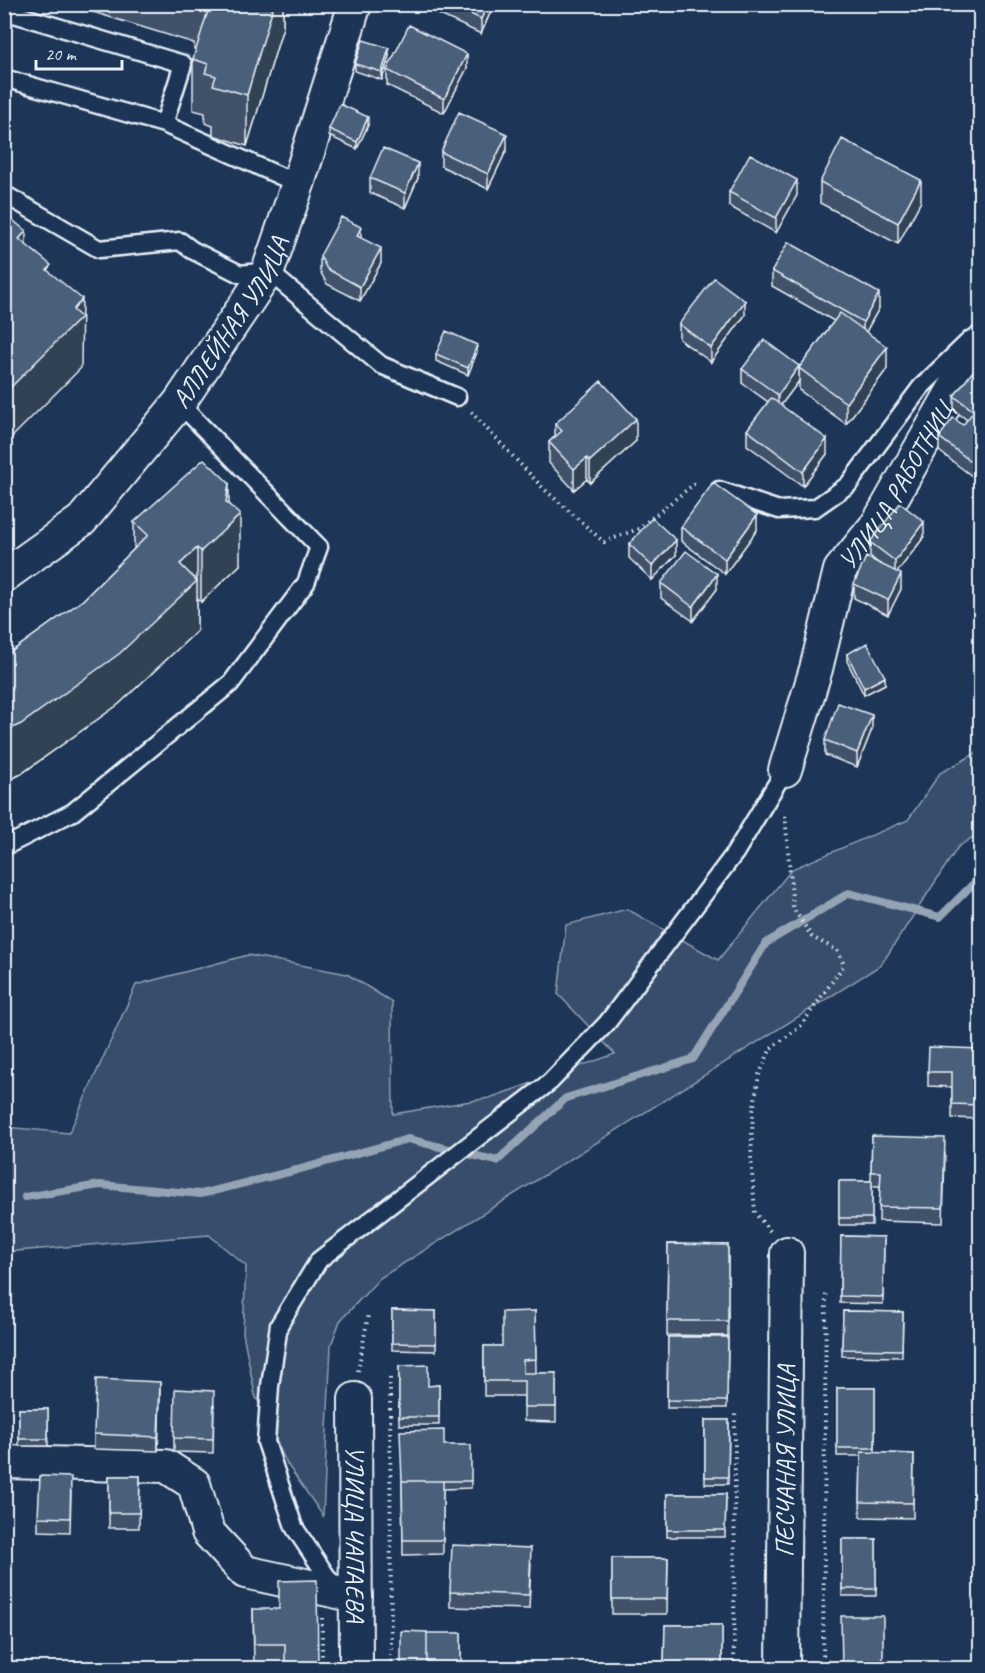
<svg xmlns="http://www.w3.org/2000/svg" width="985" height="1673" viewBox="0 0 985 1673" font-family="Caveat,sans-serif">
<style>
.green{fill:#374d6c;stroke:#909fb2;stroke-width:1.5}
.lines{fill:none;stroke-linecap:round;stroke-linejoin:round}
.stream{stroke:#95a4b5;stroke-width:8}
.lane-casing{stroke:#e8f1f8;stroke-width:21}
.street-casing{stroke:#e8f1f8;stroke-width:36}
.path{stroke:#e8f1f8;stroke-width:4;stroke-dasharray:1.5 4.5;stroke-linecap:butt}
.lane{stroke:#1d3557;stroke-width:16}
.street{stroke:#1d3557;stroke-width:32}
.wall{fill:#3f5169;stroke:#e8f1f8;stroke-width:1.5}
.shaded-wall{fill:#334255;stroke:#e8f1f8;stroke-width:1.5}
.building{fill:#495e7a;stroke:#e8f1f8;stroke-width:1.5}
.labels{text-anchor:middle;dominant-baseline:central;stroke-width:5;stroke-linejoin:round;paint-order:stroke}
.street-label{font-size:26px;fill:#e8f1f8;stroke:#1d3557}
</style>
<rect width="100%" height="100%" fill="#1d3557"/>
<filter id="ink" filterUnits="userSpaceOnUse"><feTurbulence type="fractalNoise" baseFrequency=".0167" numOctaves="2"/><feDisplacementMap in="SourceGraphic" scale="12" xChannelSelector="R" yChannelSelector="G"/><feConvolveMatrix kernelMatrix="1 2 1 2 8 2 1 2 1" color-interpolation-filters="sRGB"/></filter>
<g filter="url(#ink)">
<path class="green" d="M980 751V832L958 847 881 965 380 1278 340 1321 331 1345 323 1516 287 1464 255 1395 243 1333 246 1266 209 1235 5 1252V1254V1127L69 1133 136 985 248 955 347 974 392 1002 393 1114 489 1098 615 1054 558 994 566 925 627 909 718 960 792 869 908 820 940 773Z"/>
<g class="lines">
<path class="stream" d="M25 1197 100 1185 201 1194 297 1170 408 1139 497 1161 566 1098 693 1059 766 943 849 893 940 917 980 877"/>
<defs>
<path id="lane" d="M4 11 183 64 164 124 298 184
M4 78 164 124
M4 194 99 249 180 241 192 250 240 274 268 271 381 365 457 397
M719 490 779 510 815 508 848 485 921 387 971 339
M4 847 73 812 231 683 306 583 319 547 179 403
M336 1590 294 1527 266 1442 270 1386 279 1325 319 1260 550 1082 607 1023 735 853 785 770"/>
<g id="street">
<path id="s1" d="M4 576 82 520 179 403 268 271 298 184 355 4"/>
<path id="s2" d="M785 770 816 669 840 570 878 523 980 343"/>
<path id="s3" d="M355 1399 356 1668"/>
<path d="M4 1462 166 1466 194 1484 208 1532 245 1572 356 1596"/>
<path id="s4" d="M783 1668 787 1253"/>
</g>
</defs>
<use href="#lane" class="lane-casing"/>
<use href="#street" class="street-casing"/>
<path class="path" d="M471 412 543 488 604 542 638 529 694 484 698 485
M770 1231 755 1213 751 1157 753 1112 759 1075 771 1048 800 1027 844 965 837 950 812 937 793 908 785 815
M358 1371 368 1316
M390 1378 391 1668
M322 1618V1668
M734 1668 735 1412
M823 1668 826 1290"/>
<use href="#lane" class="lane"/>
<use href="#street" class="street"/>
</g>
<path class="wall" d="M67 4H283V27L247 146 213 135V126L205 123V113L193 110V59L196 50 194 49V43Z
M423 4H494L481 34 423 7Z
M389 56 382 80 355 71V64Z
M467 68 444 113 387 85V70Z
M368 125 357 149 329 136V129Z
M507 149 488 189 441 166V152Z
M370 178H418L405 208 370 193Z
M820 182 921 201 898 244 820 203Z
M729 192 797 195 776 233 729 206Z
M361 238 381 263 360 301 327 284 320 271V256Z
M772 271 879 308 866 332 887 369 846 424 799 390V368L834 321 772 286Z
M745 315 711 362 679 339V324Z
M477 352 468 375 436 361V354Z
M981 361V483L939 451V437L963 425 967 420 954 410V396Z
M742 369 799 381 781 405 827 454 803 486 747 445V430L768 402 742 383Z
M555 424 636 441 590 483 587 479 574 490 549 463V442L555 436Z
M229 504 240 565 201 602 197 598V631L119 704 21 774 4 783V657L83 600 134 549V522Z
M681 527 757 530 725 574 681 541Z
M924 537 897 572 901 589 888 615 854 598V584L879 564 870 556V542Z
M629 544 676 555 652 580 629 558Z
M661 583 717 589 693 621 661 598Z
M847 654 885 684 864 695 847 661Z
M872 729 857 767 825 755V740Z
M981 1049V1119L952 1118V1087L928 1086V1072Z
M872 1136 945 1153 943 1223 879 1221 880 1186H872V1225H839V1181H871Z
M841 1236 884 1237 883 1304 840 1303Z
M668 1244 728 1245V1336L667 1335Z
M392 1310 436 1311V1351L392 1350Z
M535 1311 536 1373H556V1422L524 1421V1396H484V1346H502Z
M843 1311 903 1312 902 1357 842 1356Z
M668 1337H728L727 1408H667Z
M399 1366 428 1386 439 1385V1425H399Z
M837 1388H875V1453L914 1454 913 1518 860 1517 861 1456H837Z
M160 1396 158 1451 94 1449V1434Z
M214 1405 213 1453 174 1452V1438Z
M19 1409H48V1446H19Z
M705 1420H729L728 1484H705Z
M444 1445 471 1481V1488L443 1489V1554L403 1555 402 1481Z
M109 1476H140L139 1528H109Z
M71 1492 70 1532 38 1531V1517Z
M667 1494H726L725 1537H667Z
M842 1539H876V1596H842Z
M612 1558H668L667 1614H612Z
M531 1563 529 1609 450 1607V1592Z
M253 1609 318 1668 285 1665H254Z
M665 1625H722V1668H664Z
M461 1633V1668H401L427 1643Z"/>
<path class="shaded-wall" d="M273 4H283V27L247 146V95Z
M488 4H494L481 34V19Z
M389 48V56L382 80V72Z
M467 54V68L444 113V99Z
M368 117V125L357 149V142Z
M507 134V149L488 189V174Z
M418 163V178L405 208V193Z
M797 180V195L776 233V218Z
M921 180V201L898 244V223Z
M361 227V242L357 236Z
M26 231V281L19 239Z
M381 248V263L360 301V287Z
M879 293V308L863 337V322Z
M82 299 81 368 4 445V394Z
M745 301V315L711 362V348Z
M477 345V352L468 375V368Z
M887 347V369L846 424V403Z
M799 366V381L778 409V395Z
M636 419V441L590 483V461Z
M827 439V454L803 486V472Z
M587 458V479L574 490V469Z
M229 483V525L240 515V565L201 602V551L226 502Z
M757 515V530L725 574V559Z
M924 522V537L895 575V561Z
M676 540V555L652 580V566Z
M197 548V631L119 704 21 774 4 783V732Z
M717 574V589L693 621V607Z
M901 574V589L888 615V600Z
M885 677V684L864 695V688Z
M872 715V729L857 767V753Z
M160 1382V1396L158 1451V1437Z"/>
<path class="building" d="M210 4H274L247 95 213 85 216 76 205 73 208 64 193 59Z
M449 4H488L481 19Z
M409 25 467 54 444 99 387 70Z
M363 40 389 48 382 72 355 64Z
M340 104 368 117 357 142 329 129Z
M459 112 507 134 488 174 441 152Z
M842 139 921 180 898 223 820 182Z
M383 148 418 163 405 193 370 178Z
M750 154 797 180 776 218 729 192Z
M4 213 26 231 19 239 51 265 47 270 82 299 73 310 81 317 4 394Z
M341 217 361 227 357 236 381 248 360 287 327 269 320 256Z
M788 242 879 293 863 322 772 271Z
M714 278 745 301 711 348 679 324Z
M840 313 887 347 846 403 799 368Z
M446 331 477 345 468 368 436 354Z
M764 340 799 366 778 395 742 369Z
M981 361V469L939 437 953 418 963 425 974 411 954 396Z
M601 381 636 419 590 461 587 458 574 469 549 442 562 431 555 424Z
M771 398 827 439 803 472 747 430Z
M204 459 229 483 226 502 240 515 201 551 197 548 180 564 197 581 119 654 21 724 4 732V657L83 600 148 535 134 522Z
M713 483 757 515 725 559 681 527Z
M900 503 924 522 895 561 870 542Z
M652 518 676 540 652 566 629 544Z
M686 551 717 574 693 607 661 583Z
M866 557 901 574 888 600 854 584Z
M867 643 885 677 864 688 847 654Z
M838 703 872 715 857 753 825 740Z
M929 1047 981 1049V1105L952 1104V1072H928Z
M872 1136 945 1138 943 1208 879 1207 881 1172H871Z
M839 1181H872V1218H839Z
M841 1236 884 1237 883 1297 840 1296Z
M668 1244 728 1245V1321H667Z
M392 1310 436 1311V1344L392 1343Z
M535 1311 536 1359 523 1360V1373H556V1407H524V1381H484V1346H502V1312Z
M843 1311 903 1312 902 1350 842 1349Z
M668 1337H728L727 1401 667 1400Z
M428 1365V1386L439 1385V1417H399V1366Z
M96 1379 160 1382 158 1437 94 1434Z
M837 1388H875V1448H837Z
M175 1389 214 1391 213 1439 174 1438Z
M19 1409H48V1439H19Z
M705 1420H729L728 1477H705Z
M444 1430V1445H471V1481H402L400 1431Z
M861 1452 914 1454 913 1503 860 1502Z
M40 1476 71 1477 70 1518 38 1517Z
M109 1476H140L139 1513H109Z
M402 1481H443V1540H403Z
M667 1494H726L725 1530H667Z
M842 1539H876V1589H842Z
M452 1545 531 1548 529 1595 450 1592Z
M612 1558H668L667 1599H612Z
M317 1580 318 1668H285V1644H254L253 1609H279V1581Z
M841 1616H883V1668H842Z
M665 1625H722V1665H664Z
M401 1631 427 1632V1668H401Z
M427 1633H461V1667H427Z"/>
</g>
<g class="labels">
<g class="street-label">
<text stroke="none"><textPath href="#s1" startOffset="344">АЛЛЕЙНАЯ УЛИЦА</textPath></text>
<text stroke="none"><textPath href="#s2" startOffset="309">УЛИЦА РАБОТНИЦ</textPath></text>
<text stroke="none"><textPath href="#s4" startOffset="207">ПЕСЧАНАЯ УЛИЦА</textPath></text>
<text stroke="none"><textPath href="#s3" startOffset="135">УЛИЦА ЧАПАЕВА</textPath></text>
</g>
</g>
<rect width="985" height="1673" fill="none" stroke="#1d3557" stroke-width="24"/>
<rect x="12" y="12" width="961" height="1649" fill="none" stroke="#e8f1f8" stroke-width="2" filter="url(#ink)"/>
<path d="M36 60v9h86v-9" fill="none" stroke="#e8f1f8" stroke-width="3"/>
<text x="45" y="60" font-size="18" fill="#e8f1f8" stroke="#1d3557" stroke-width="4.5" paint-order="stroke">20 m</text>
</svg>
